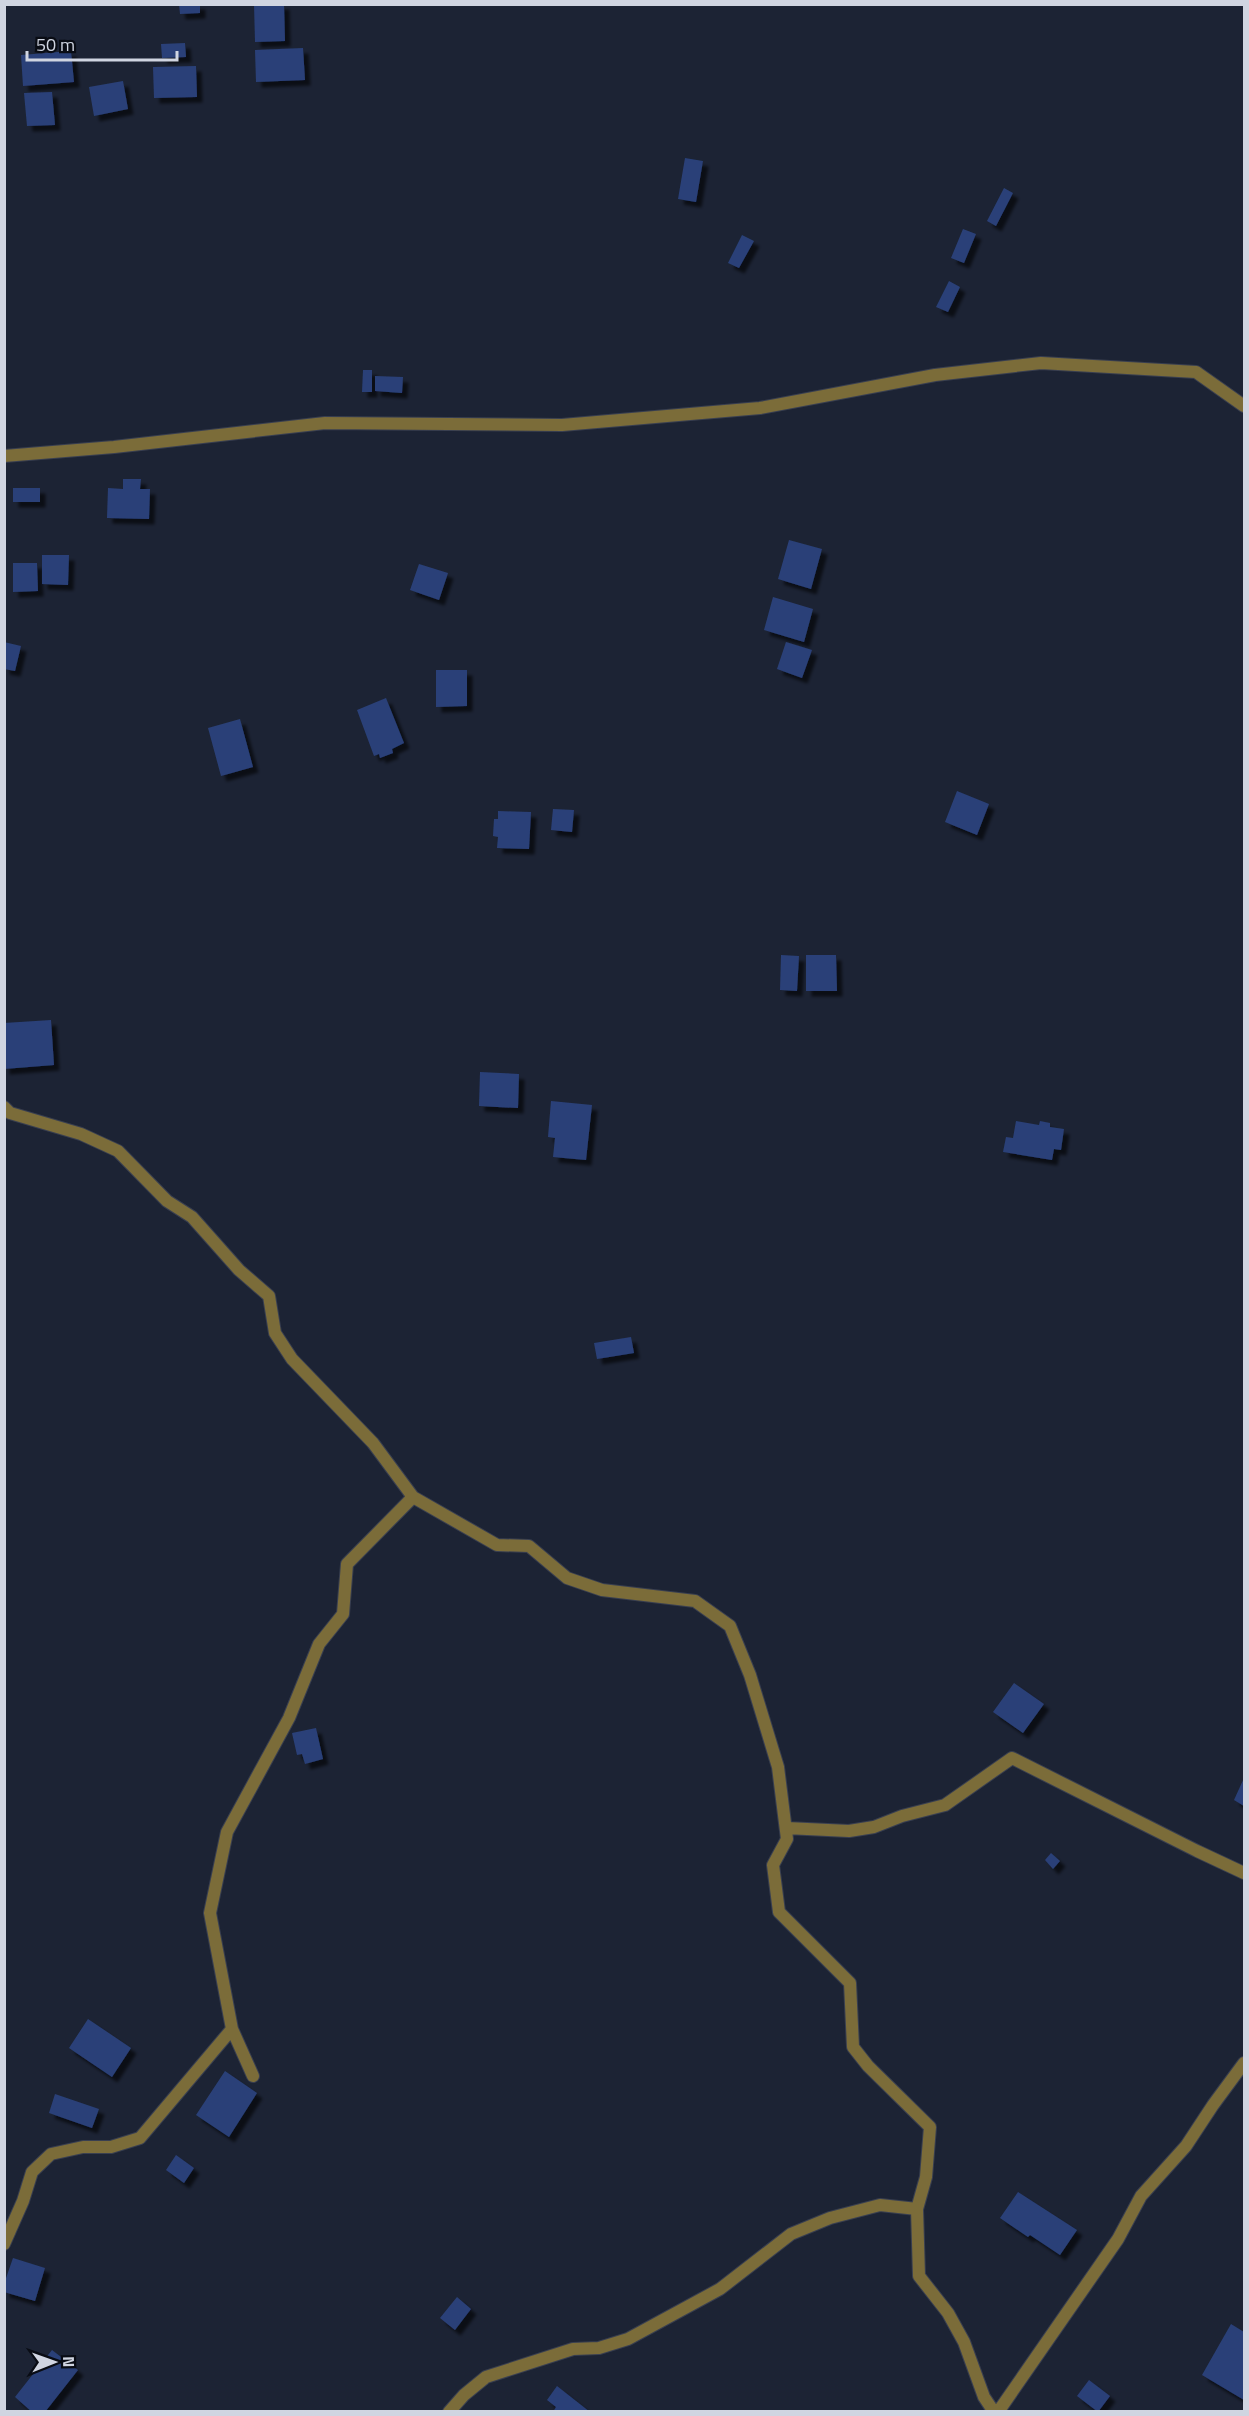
<svg xmlns="http://www.w3.org/2000/svg" width="1249" height="2416" viewBox="0 0 1249 2416" font-family="'Titillium Web',sans-serif">
<style>
.building{fill:#2a4078;filter:url(#shadow)}
.lines{fill:none;stroke-linecap:round;stroke-linejoin:round}
.street-casing{stroke:#393f50;stroke-width:14}
.street{stroke:#7b6c39;stroke-width:12}
</style>
<defs>
<filter id="shadow"><feDropShadow dx="5.5" dy="5.5" stdDeviation="1.5" flood-color="#0009"/></filter>
</defs>
<rect width="100%" height="100%" fill="#1c2334"/>
<path class="building" d="M179 4H200V13L180 14Z
M254 4H284L285 41 255 42Z
M185 43 186 57 162 58 161 44Z
M303 48 305 80 256 82 255 50Z
M71 51 74 82 23 86 21 55Z
M196 66 197 97 154 98 153 67Z
M123 81 128 109 94 116 89 87Z
M52 92 55 125 27 126 24 93Z
M685 158 703 161 696 202 678 199Z
M1004 188 1013 193 996 226 987 221Z
M963 229 976 234 964 263 951 258Z
M742 235 754 241 739 268 728 263Z
M949 281 960 287 948 312 936 307Z
M363 370H372V392H362Z
M375 376 403 377 402 393 375 391Z
M123 479H141L140 489H150L149 519 107 518 108 488 123 489Z
M13 488H40V502H13Z
M789 540 822 549 811 589 778 579Z
M42 555H69L68 585 42 584Z
M13 563H37L38 591 13 592Z
M419 564 448 573 439 600 410 590Z
M773 597 813 609 804 642 764 630Z
M4 642 21 646 15 671 4 669Z
M786 642 812 650 802 678 777 669Z
M436 670H467V706L436 707Z
M386 698 404 743 392 749 393 753 380 758 379 754 374 756 357 710Z
M240 719 253 767 221 776 208 728Z
M957 791 989 804 977 835 945 822Z
M553 809 574 810 572 832 551 830Z
M498 811 531 812 529 849 497 848 498 837 493 836 494 819H498Z
M781 955 799 956 797 991 780 990Z
M806 955H836L837 991H806Z
M51 1020 54 1065 4 1069V1023Z
M480 1072 519 1074 518 1108 479 1106Z
M551 1101 592 1105 586 1160 553 1157 555 1138 548 1137Z
M1016 1121 1039 1125 1040 1121 1050 1123V1127L1064 1129 1061 1150 1054 1149 1052 1160 1003 1152 1006 1137 1013 1138Z
M631 1337 634 1353 597 1359 594 1343Z
M1014 1683 1044 1704 1023 1733 993 1712Z
M316 1728 323 1759 305 1764 302 1754 297 1755 292 1733Z
M1244 1778V1806L1234 1800Z
M1051 1853 1060 1861 1053 1869 1045 1860Z
M88 2019 131 2048 112 2077 69 2048Z
M225 2071 257 2093 229 2137 196 2115Z
M55 2094 99 2109 92 2128 49 2113Z
M176 2155 194 2168 184 2183 166 2170Z
M1018 2192 1077 2230 1060 2255 1030 2235 1028 2237 1000 2218Z
M13 2258 45 2268 35 2301 4 2292V2284Z
M457 2297 471 2309 455 2330 440 2318Z
M1231 2324 1244 2332V2400L1202 2375Z
M52 2350 78 2370 45 2412H32L15 2397Z
M1089 2380 1110 2396 1098 2412 1077 2396Z
M557 2386 590 2412H553L556 2407 547 2400Z"/>
<g class="lines">
<defs>
<path id="street" d="M4 456 114 447 325 423 562 425 760 408 935 375 1041 363 1196 372 1244 406
M4 1107 10 1113 81 1134 118 1151 167 1201 192 1217 239 1270 269 1296 275 1333 292 1359 373 1443 413 1497 497 1545 529 1546 567 1578 602 1590 695 1601 730 1626 750 1675 778 1767 787 1839 773 1865 779 1912 850 1983 853 2047 868 2066 930 2127 926 2177 917 2209 919 2276 948 2313 964 2342 984 2397 994 2412
M786 1828 849 1831 874 1827 902 1816 945 1805 1012 1758 1197 1851 1244 1873
M253 2076 232 2029 210 1913 227 1832 289 1718 319 1644 343 1614 347 1564 413 1497
M4 2244 23 2201 32 2172 51 2154 83 2147H111L140 2138 232 2029
M449 2412 464 2395 486 2377 573 2349 599 2348 628 2339 720 2289 791 2234 830 2218 880 2205 917 2209
M998 2412 1118 2239 1141 2196 1186 2146 1213 2105 1244 2063"/>
</defs>
<use href="#street" class="street-casing"/>
<use href="#street" class="street"/>
</g>
<rect width="1249" height="2416" fill="none" stroke="#d0d5e1" stroke-width="12"/>
<g transform="translate(54 2362) rotate(89)" stroke="#090c14" stroke-width="4.5" paint-order="stroke">
<path d="M0-4.5L10 22L0 15L-10 22Z" fill="#d0d5e1"/>
<text y="-9" font-size="16" font-weight="bold" text-anchor="middle" fill="#d0d5e1">N</text>
</g>
<path d="M27 51v9h150v-9" fill="none" stroke="#d0d5e1" stroke-width="3"/>
<text x="36" y="51" font-size="18" fill="#d0d5e1" stroke="#090c14" stroke-width="4.5" paint-order="stroke">50 m</text>
</svg>
